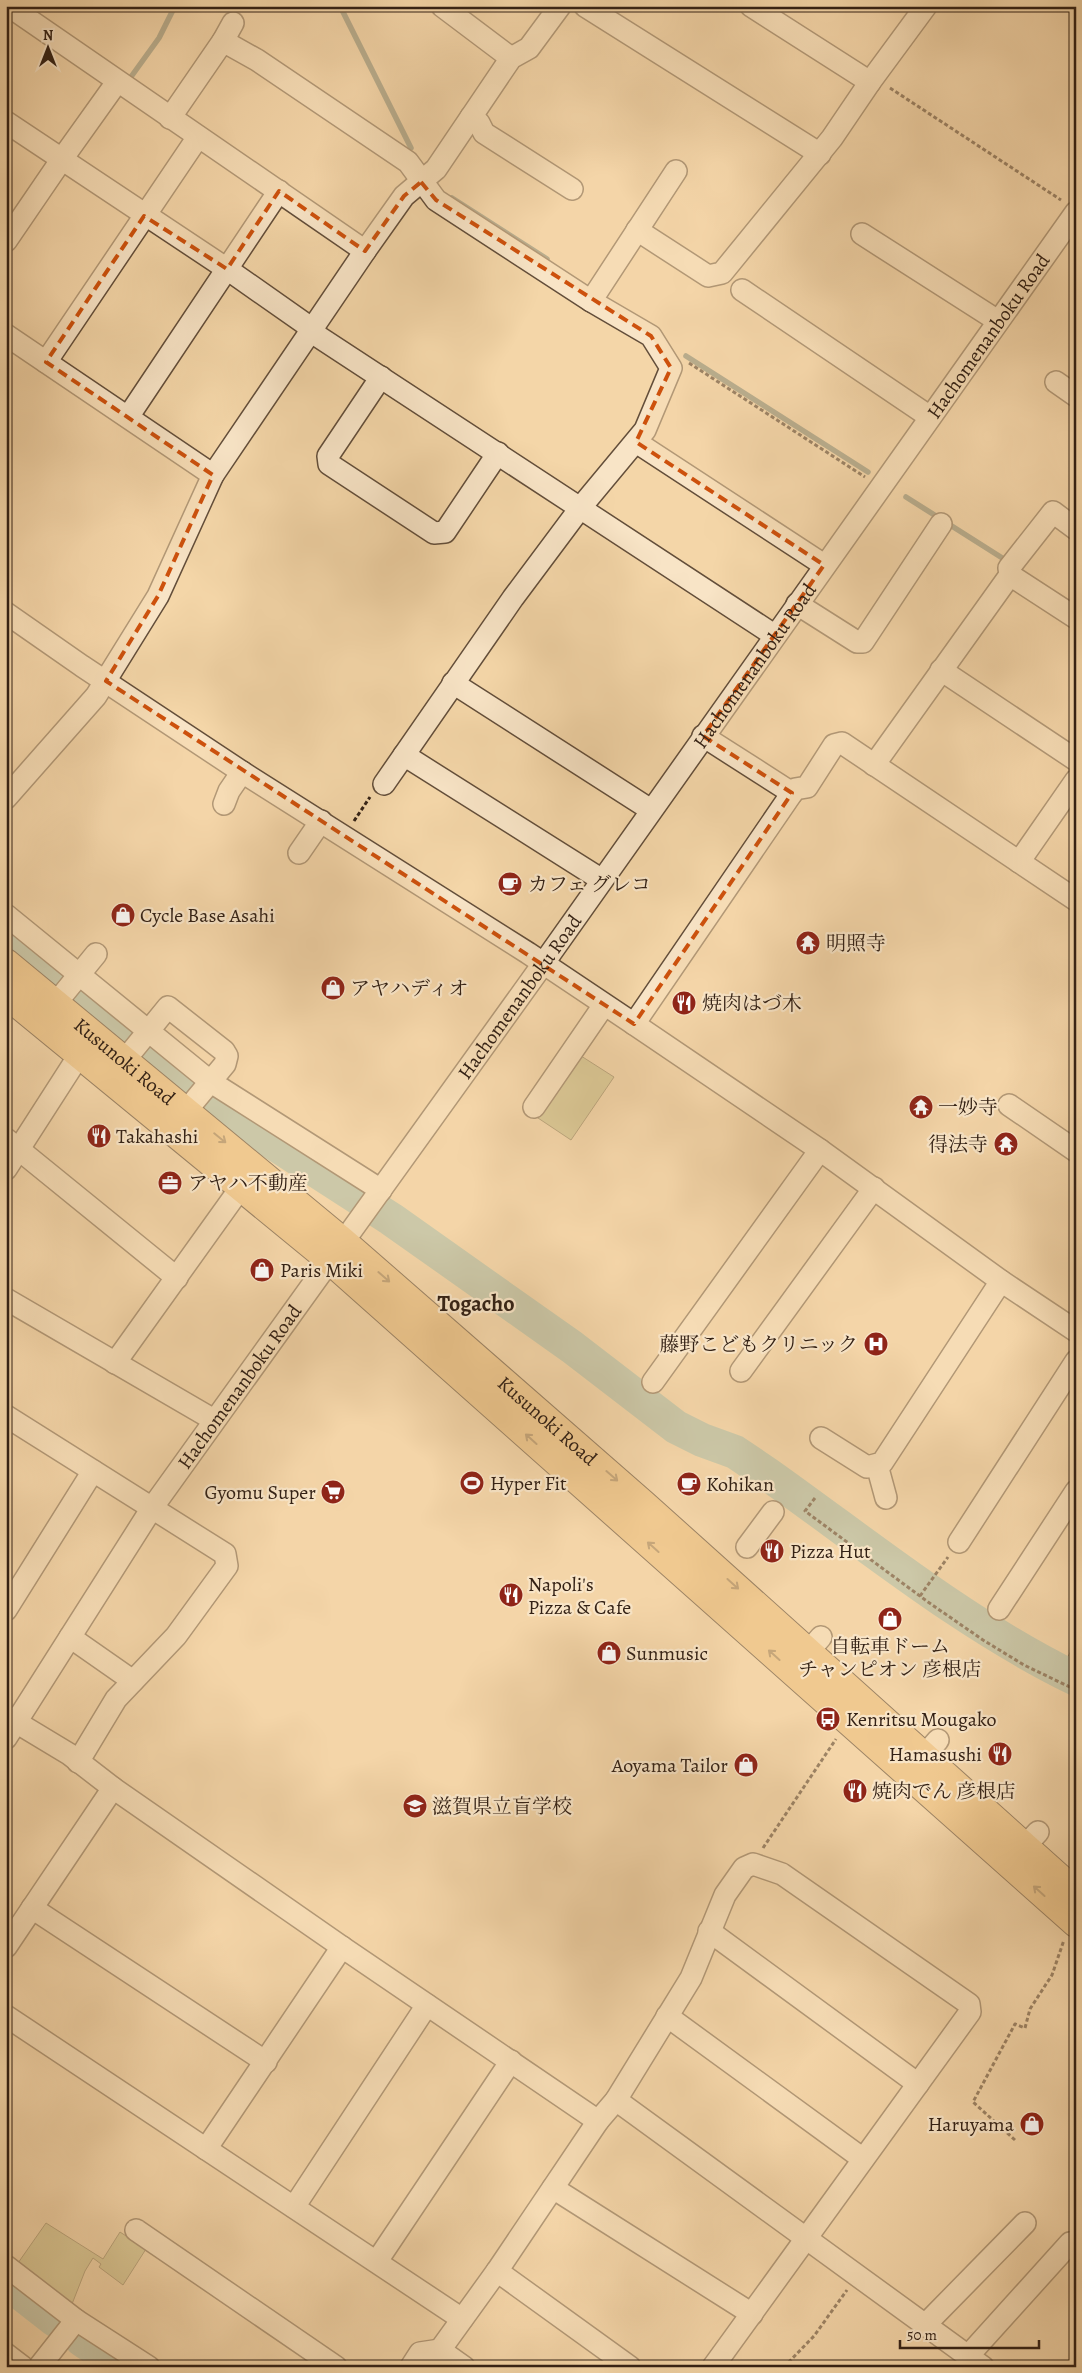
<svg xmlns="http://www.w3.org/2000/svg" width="1082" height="2373" viewBox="0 0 1082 2373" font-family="Alegreya,'Noto Serif JP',serif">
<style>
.cemetery{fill:url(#cemetery-stones);stroke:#7a6e4c}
.green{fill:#c0bc84;stroke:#7a6e4c}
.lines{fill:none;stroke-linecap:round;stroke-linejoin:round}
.stream{stroke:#727c6d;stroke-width:5.5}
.river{stroke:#9cb9a8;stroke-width:34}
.minor-casing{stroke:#634e3a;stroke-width:24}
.major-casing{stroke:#332115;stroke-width:30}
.path{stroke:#332115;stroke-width:3;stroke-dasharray:4 2.5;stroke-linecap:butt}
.minor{stroke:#f8e4c6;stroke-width:21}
.major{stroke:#eabb74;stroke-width:28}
.oneway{stroke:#8e6e44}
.marked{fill:none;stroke:#cd510d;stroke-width:4;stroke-dasharray:10 6;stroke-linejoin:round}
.labels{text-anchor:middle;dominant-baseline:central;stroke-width:4.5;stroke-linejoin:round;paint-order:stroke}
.street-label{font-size:20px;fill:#332115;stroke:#f8e4c6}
.poi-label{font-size:20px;fill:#332115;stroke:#f8e4c6;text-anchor:start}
.quarter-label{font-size:22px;font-weight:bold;fill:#332115;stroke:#f8e4c6}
</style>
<defs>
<pattern id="cemetery-stones" width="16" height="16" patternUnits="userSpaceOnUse" patternTransform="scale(1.25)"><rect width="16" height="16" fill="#c0bc84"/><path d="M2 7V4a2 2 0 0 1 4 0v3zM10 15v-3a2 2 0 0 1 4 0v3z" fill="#a5a171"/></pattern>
</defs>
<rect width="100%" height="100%" fill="#f4d6a8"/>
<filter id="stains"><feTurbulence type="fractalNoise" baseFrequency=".004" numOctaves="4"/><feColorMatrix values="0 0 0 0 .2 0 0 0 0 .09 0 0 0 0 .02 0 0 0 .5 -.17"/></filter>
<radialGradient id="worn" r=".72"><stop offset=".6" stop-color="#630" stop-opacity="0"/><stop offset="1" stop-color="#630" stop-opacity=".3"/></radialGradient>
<path class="cemetery" d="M1076 1641V1673L1063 1666Z"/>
<path class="green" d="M578 1054 614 1077 571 1140 535 1116Z
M46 2223 103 2259 120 2232 146 2249 123 2285 99 2267 101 2264 93 2258 85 2271 72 2304 18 2263Z"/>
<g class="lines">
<path class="stream" d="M340 6 411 148
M128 81 159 38 175 6
M452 198 547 259
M686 356 868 472
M906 497 1007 561"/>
<path class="river" d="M6 932 227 1113 391 1219 572 1347 676 1427 702 1440 735 1452 769 1475C869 1546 965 1625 1076 1679
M6 2282 55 2320
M82 2340 122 2367"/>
<defs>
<g id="minor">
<path d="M9 6 365 251"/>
<path d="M442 6 511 58"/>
<path d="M585 6 820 154"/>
<path d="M751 6 870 82"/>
<path d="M223 41 233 23"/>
<path d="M471 117 479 123 484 133 572 189"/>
<path d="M170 118 223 41 257 60 408 162 436 200 591 301 651 336 671 368 645 430 581 507 513 598 384 784"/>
<path d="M6 122 227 269 304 323 319 337 774 635"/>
<path d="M637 230 708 276 722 273 832 138 870 82 926 6"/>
<path d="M862 234 998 321"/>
<path d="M6 241 62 159 117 82"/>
<path d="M742 290 930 417"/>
<path d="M591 301 676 171"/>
<path d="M6 335 213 475"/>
<path d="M46 362 198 137"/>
<path d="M381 377 328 456 329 464 434 533 445 532 498 453"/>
<path d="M1056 382 1076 396"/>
<path d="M128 417 279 191"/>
<path d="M636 442 824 565"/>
<path d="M1010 575 1076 618"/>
<path d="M797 604 857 642H863L941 524"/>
<path d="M6 613 82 666 242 772 528 953 634 1024 820 1150 1001 1281 1076 1331"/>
<path d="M941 670 1076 760"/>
<path d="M453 683 651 810"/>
<path d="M703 736 792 793"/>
<path d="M404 755 602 880"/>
<path d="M874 765 1010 575 1009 568 1053 512 1076 529"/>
<path d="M6 798 96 696 158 596 213 475 365 251 404 196 436 169 511 58 529 48 560 6"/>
<path d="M224 804 229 791 242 772"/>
<path d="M299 853 321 821"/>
<path d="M1019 862 1076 780"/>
<path d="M6 915 211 1082 381 1190"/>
<path d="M56 1003 96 954"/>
<path d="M634 1024 792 793 795 789 807 787 834 745 842 743 1076 900"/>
<path d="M124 1061 168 1007 224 1051 227 1056 225 1064 186 1111"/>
<path d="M1009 1105 1076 1151"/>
<path d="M534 1107 604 1005"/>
<path d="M6 1139 177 1278"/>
<path d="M6 1169 87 1043"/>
<path d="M6 1299 214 1420"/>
<path d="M115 1363 249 1176"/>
<path d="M741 1371 874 1188"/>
<path d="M653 1382 820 1150"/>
<path d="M6 1416 225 1554 227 1566 176 1636 116 1699 78 1762"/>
<path d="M821 1438 867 1467 882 1463 1001 1281"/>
<path d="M877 1465 886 1498"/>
<path d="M959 1542 1076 1361"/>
<path d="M747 1547 773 1512"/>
<path d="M999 1609 1076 1491"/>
<path d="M6 1610 93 1471"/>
<path d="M70 1637 133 1681"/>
<path d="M808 1652 821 1637"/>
<path d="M6 1716 69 1754 113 1788 342 1947 598 2121"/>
<path id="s1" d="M6 1738 152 1508 543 964 1076 212"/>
<path d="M924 1756 938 1740"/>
<path d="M1024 1847 1038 1832"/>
<path d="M32 1908 266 2062"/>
<path d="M709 1931 918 2084"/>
<path d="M6 1947 113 1788"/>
<path d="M6 2016 462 2319"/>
<path d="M667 2016 863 2159"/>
<path d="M616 2100 983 2367"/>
<path d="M206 2149 342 1947"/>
<path d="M553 2188 752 2314"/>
<path d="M294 2207 427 2005"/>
<path d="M136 2230 336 2367"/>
<path d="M377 2261 511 2061"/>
<path d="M6 2266 76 2320 149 2367"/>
<path d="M497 2271 630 2367"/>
<path d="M925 2325 1025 2223"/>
<path d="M440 2350 497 2271 598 2121 616 2100 691 1978 725 1895 744 1868 753 1864 782 1874 969 2004 970 2012 713 2367"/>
<path d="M6 2354 23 2367"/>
<path d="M968 2356 1070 2243"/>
<path d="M39 2367 76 2320"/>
<path d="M411 2367 420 2353 440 2350 464 2367"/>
</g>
<g id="major">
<path id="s2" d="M6 963 342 1241 643 1504 1076 1893"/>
<path d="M6 994 330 1260 1076 1923"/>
</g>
</defs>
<use href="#minor" class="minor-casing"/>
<use href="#major" class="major-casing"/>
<path class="path" d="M890 88 1061 200
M689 363 865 477
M354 821 370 797
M815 1498 805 1511 928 1602 983 1640 1024 1665 1076 1690
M920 1596 948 1557
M763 1848 836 1739
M1015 2140 973 2102 1015 2024 1025 2028 1030 2009 1052 1975 1064 1940
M784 2367 814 2336 847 2290"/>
<use href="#minor" class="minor"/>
<use href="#major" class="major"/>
</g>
<defs><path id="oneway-shaft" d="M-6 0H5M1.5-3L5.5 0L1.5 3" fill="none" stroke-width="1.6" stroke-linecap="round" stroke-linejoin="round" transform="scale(1.25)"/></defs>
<g class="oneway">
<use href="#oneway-shaft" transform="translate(220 1138) rotate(39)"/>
<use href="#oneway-shaft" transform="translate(384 1277) rotate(41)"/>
<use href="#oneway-shaft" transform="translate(531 1439) rotate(-138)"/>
<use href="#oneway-shaft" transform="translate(612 1476) rotate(41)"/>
<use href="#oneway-shaft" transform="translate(653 1547) rotate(-138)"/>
<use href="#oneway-shaft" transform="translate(733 1584) rotate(42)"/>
<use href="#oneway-shaft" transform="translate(774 1655) rotate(-138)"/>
<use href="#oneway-shaft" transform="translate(1039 1891) rotate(-138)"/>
</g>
<path d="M0 0H1082V2373H0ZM421 182 436 200 651 336 671 368 636 442 824 565 703 736 792 793 634 1024 106 681 158 596 213 475 46 362 144 216 227 269 279 191 365 251 404 196Z" fill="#f4d6a8" fill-opacity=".55" fill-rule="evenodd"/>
<path class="marked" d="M421 182 436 200 651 336 671 368 636 442 824 565 703 736 792 793 634 1024 106 681 158 596 213 475 46 362 144 216 227 269 279 191 365 251 404 196Z"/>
<defs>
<symbol id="cafe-disc" viewBox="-11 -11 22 22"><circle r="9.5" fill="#8f2418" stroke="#f8e4c6"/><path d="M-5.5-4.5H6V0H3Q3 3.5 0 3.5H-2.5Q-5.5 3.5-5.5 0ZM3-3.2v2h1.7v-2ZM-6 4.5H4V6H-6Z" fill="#fff"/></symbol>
<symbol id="shop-disc" viewBox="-11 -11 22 22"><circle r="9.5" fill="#8f2418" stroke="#f8e4c6"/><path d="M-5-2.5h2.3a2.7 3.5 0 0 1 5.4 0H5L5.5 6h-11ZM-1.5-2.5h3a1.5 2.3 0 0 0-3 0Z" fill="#fff"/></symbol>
<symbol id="temple-disc" viewBox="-11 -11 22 22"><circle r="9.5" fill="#8f2418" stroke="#f8e4c6"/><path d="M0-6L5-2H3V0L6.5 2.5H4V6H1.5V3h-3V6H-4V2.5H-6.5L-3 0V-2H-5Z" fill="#fff"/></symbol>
<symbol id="restaurant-disc" viewBox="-11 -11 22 22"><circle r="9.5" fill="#8f2418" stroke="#f8e4c6"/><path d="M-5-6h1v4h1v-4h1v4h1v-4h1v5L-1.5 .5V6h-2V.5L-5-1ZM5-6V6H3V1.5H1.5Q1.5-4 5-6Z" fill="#fff"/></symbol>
<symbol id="office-disc" viewBox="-11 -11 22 22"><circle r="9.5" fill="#8f2418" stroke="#f8e4c6"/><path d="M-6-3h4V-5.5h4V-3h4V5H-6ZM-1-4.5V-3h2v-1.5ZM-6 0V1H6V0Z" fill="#fff"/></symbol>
<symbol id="hospital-disc" viewBox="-11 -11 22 22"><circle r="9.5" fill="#8f2418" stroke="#f8e4c6"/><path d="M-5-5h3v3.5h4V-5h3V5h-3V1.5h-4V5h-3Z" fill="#fff"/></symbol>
<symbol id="stadium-disc" viewBox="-11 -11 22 22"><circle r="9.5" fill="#8f2418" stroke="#f8e4c6"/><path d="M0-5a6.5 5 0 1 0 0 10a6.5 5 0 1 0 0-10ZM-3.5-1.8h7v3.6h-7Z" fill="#fff"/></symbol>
<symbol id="supermarket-disc" viewBox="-11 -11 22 22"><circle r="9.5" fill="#8f2418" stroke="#f8e4c6"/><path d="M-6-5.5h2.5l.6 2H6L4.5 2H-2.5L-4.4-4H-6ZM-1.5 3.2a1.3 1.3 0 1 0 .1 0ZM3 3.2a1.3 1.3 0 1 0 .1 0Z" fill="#fff"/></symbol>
<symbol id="bus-disc" viewBox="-11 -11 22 22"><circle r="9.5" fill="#8f2418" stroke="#f8e4c6"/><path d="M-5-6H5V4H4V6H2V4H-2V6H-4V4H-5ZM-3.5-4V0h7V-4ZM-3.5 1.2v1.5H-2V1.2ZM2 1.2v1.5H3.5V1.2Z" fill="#fff"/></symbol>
<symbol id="school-disc" viewBox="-11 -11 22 22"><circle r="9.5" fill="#8f2418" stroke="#f8e4c6"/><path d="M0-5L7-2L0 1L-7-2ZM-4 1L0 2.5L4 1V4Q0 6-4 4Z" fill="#fff"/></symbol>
</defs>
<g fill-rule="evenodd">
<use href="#cafe-disc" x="496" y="870" width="28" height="28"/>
<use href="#shop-disc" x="109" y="901" width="28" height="28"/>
<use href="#temple-disc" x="794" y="929" width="28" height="28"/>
<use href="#shop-disc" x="319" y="974" width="28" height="28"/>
<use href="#restaurant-disc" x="670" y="989" width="28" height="28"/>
<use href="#temple-disc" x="907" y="1093" width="28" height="28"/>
<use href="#restaurant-disc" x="85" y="1122" width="28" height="28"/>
<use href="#temple-disc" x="992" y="1130" width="28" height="28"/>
<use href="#office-disc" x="156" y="1169" width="28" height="28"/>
<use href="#shop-disc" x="248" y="1256" width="28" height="28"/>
<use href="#hospital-disc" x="862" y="1330" width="28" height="28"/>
<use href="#stadium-disc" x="458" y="1469" width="28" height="28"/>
<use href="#cafe-disc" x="675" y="1470" width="28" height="28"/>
<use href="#supermarket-disc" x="319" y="1478" width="28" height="28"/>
<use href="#restaurant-disc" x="758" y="1537" width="28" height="28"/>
<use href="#restaurant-disc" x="497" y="1581" width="28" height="28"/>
<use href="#shop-disc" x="876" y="1605" width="28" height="28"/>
<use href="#shop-disc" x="595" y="1639" width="28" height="28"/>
<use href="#bus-disc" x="814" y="1705" width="28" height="28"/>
<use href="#restaurant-disc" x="986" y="1740" width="28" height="28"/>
<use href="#shop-disc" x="732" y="1751" width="28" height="28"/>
<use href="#restaurant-disc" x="841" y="1777" width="28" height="28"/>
<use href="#school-disc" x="401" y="1792" width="28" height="28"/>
<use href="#shop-disc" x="1018" y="2110" width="28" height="28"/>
</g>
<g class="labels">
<g class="street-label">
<text stroke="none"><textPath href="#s1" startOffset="1712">Hachomenanboku Road</textPath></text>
<text stroke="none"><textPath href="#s1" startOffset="1308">Hachomenanboku Road</textPath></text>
<text stroke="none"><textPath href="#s1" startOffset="902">Hachomenanboku Road</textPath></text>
<text stroke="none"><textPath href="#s2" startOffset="154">Kusunoki Road</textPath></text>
<text stroke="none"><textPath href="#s1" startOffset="422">Hachomenanboku Road</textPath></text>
<text stroke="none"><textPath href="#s2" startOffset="709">Kusunoki Road</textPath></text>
</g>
<g class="poi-label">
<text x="528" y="884">カフェ グレコ</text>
<text x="140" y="915">Cycle Base Asahi</text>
<text x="826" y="943">明照寺</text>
<text x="350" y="988">アヤハディオ</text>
<text x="702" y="1003">焼肉はづ木</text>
<text x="938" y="1107">一妙寺</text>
<text x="116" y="1136">Takahashi</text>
<text x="988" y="1144" text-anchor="end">得法寺</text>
<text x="188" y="1183">アヤハ不動産</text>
<text x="280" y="1270">Paris Miki</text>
<text x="858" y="1344" text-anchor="end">藤野こどもクリニック</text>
<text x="490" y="1483">Hyper Fit</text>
<text x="706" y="1484">Kohikan</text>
<text x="316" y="1492" text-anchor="end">Gyomu Super</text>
<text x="790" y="1551">Pizza Hut</text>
<text x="528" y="1584">Napoli's<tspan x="528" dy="23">Pizza &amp; Cafe</tspan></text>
<text x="890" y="1646" text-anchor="middle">自転車ドーム<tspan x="890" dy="23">チャンピオン 彦根店</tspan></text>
<text x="626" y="1653">Sunmusic</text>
<text x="846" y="1719">Kenritsu Mougako</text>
<text x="982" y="1754" text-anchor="end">Hamasushi</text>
<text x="728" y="1765" text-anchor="end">Aoyama Tailor</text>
<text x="872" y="1791">焼肉でん 彦根店</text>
<text x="432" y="1806">滋賀県立盲学校</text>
<text x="1014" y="2124" text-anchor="end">Haruyama</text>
</g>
<g class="quarter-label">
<text x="476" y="1304">Togacho</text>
</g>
</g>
<rect width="1082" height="2373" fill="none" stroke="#f4d6a8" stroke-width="25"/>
<rect x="8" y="8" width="1067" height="2358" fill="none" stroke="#332115" stroke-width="2.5"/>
<rect x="12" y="12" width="1057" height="2348" fill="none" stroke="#332115"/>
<g transform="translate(48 48)" stroke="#f8e4c6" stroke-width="4" paint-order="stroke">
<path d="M0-4L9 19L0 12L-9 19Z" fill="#332115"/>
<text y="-8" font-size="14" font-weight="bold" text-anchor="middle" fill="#332115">N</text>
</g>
<path d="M900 2340v8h139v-8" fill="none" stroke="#332115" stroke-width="2.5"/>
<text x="907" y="2340" font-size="15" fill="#332115" stroke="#f8e4c6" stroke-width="4" paint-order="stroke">50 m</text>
<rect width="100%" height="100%" filter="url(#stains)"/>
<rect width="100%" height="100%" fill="url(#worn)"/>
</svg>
